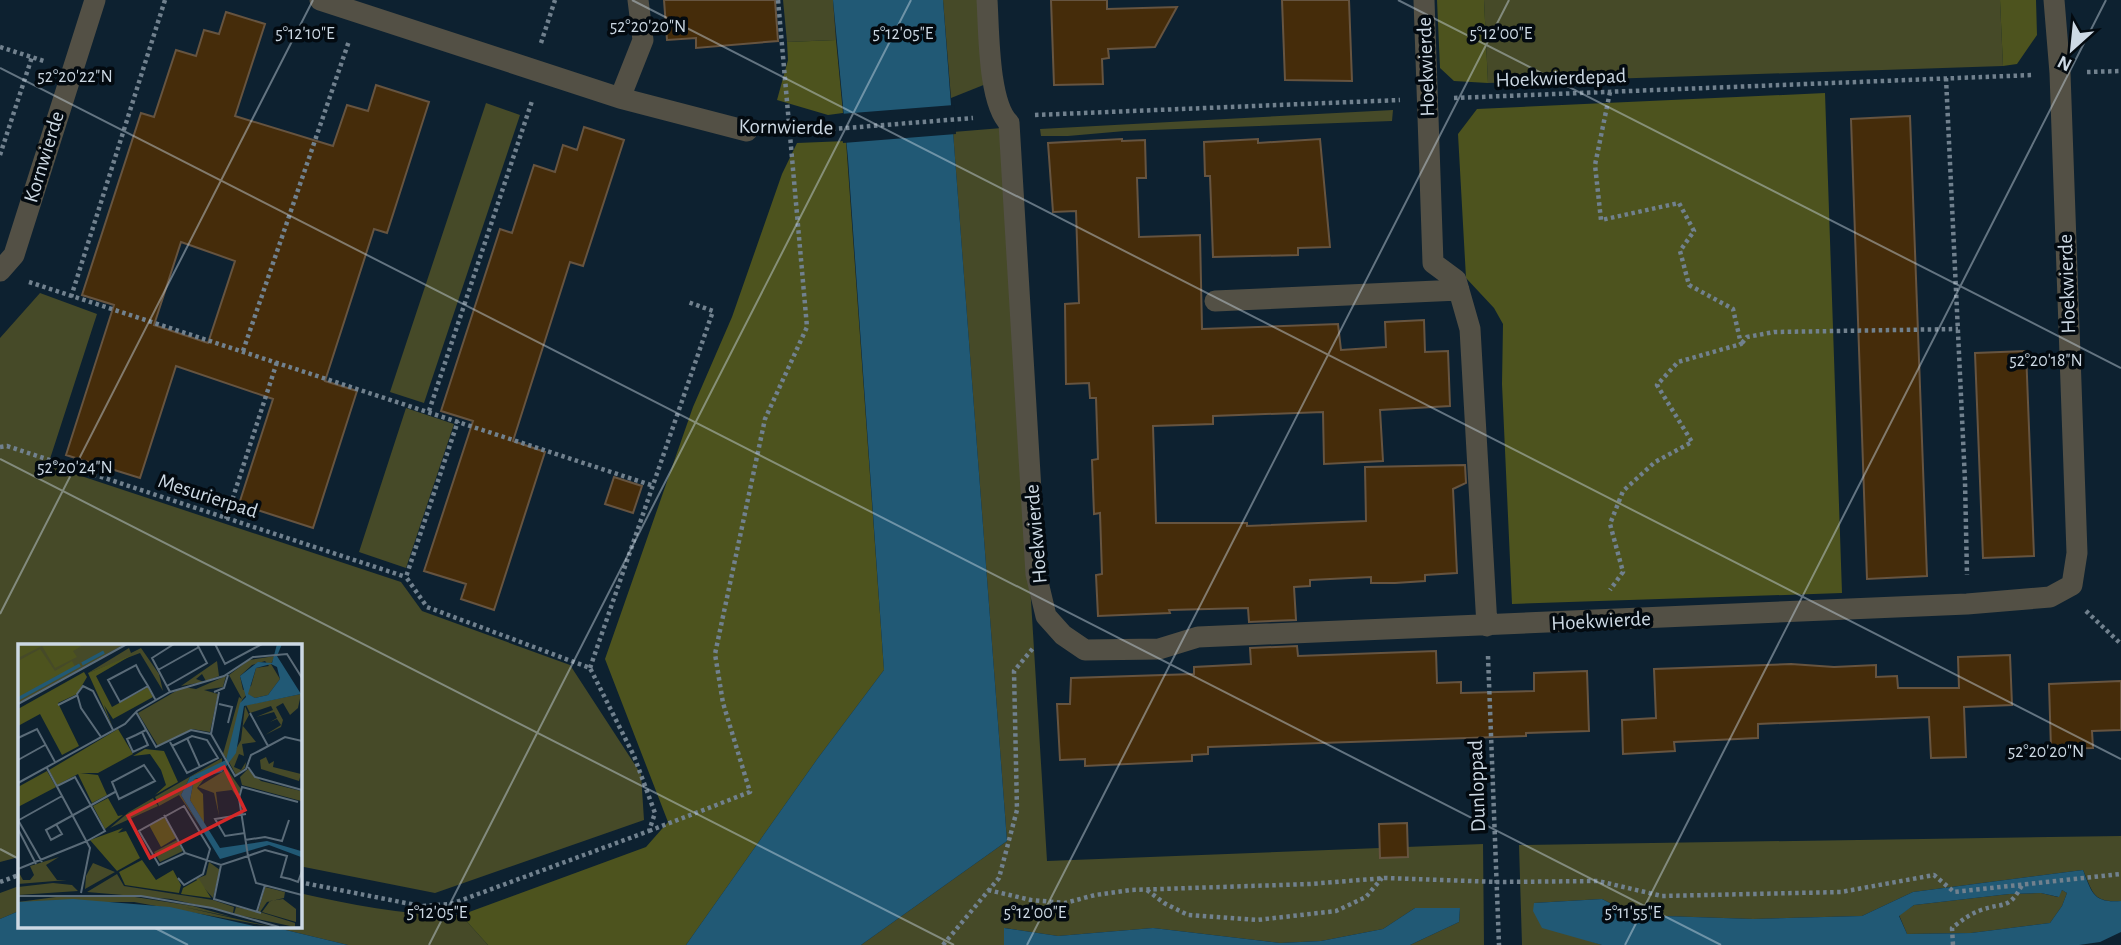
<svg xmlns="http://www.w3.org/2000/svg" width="2121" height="945" viewBox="0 0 2121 945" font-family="'Alegreya Sans',sans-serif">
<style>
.green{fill:#464a28}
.forest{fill:#4d531e}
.water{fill:#215975;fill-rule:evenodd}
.pier{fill:#0d2130}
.building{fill:#452c0a;stroke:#665440;stroke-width:2;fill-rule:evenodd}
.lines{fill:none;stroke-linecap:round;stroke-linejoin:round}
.path{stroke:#71818e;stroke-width:4.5;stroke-dasharray:3.5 3.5;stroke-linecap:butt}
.street{stroke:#535045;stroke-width:21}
.ticks{fill:none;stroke:#cdd9e4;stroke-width:2;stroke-opacity:0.45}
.labels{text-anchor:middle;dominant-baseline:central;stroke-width:7;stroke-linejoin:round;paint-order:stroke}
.street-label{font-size:21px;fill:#cdd9e4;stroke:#030a10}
.inset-river{fill:none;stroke:#215975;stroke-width:3.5}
.inset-road{fill:none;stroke:#5a6b78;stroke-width:2}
.view{fill:#d62828;fill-opacity:0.15;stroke:#d62828;stroke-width:3.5}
.inset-edge{fill:none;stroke:#cdd9e4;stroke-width:3.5}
.ticks-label{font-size:18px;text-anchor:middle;fill:#cdd9e4;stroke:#030a10;stroke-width:7;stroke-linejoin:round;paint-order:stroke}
</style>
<rect width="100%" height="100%" fill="#0d2130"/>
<path class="green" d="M783 0H833L836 40 787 42Z
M943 0H979L986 84 951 98Z
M1484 0H2000L2003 66 1488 83Z
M486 103 520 115 424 403 390 392Z
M1393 110 1392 121 1125 131 1068 136H1041L1040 129Z
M1002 128 1047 861 1483 844 1484 945H1410L1459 922 1460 908H1415L1383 929 1321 941 1280 943 1153 928 1058 936 1005 928 1004 945H861L1007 841 953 132Z
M40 293 97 314 48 465 401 582 422 611 570 665 641 774 644 820 435 893 299 866V646H19V857L0 862V338Z
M406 408 454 424 406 568 359 552Z
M2121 836V901C2092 903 2093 892 2083 870L1913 892 1862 916 1753 919 1633 915 1602 899 1534 903 1590 941 1602 945H1522L1519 845Z
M19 886V911L0 919V893Z
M2062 890 2067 893 2062 906 2050 923 1971 933 1907 934 1899 915 1914 905 2009 894 2041 893 2058 897Z
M299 893C353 905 406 916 461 915L488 945H348L269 926H299Z"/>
<path class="forest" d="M1437 0H1484L1488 83 1454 81 1440 68Z
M2000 0H2036L2037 35 2017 64 2003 66Z
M836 40 843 113 828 115 777 100 788 60 787 42Z
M1825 93 1842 593 1512 604 1502 384 1503 324 1494 308 1466 278 1458 134 1477 109Z
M846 141 884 670 818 758 686 945H488L461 915 646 847 668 822 605 659 693 407 732 317 782 174 797 143Z"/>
<path class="water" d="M833 0H943L1007 841 861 945H686L818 758 884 670 848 159Z
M2083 870C2092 893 2093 903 2121 901V932L2100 942 2079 945H1602L1542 928 1533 911 1534 903 1602 899 1633 915 1753 919 1862 916 1913 892ZM2062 890 2067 893 2062 906 2050 923 1971 933 1907 934 1899 916 1914 905 2009 894 2041 893 2059 897Z
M1415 908H1460L1459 922 1410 945H1004V928L1058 936 1153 928 1280 943 1321 941 1383 929Z
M19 911V926H269L348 945H0V919Z"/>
<path class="pier" d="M954 105 956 134 843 143 840 114Z"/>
<path class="building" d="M664 0H775L778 41 696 48V38L667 40Z
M1051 0H1107V9L1177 7 1155 47 1108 49 1109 58 1102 59 1103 84 1054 85Z
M1282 0H1349L1352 81 1285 80Z
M226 12 265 24 235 116 333 146 347 105 368 111 376 85 429 102 387 233 374 229 325 381 357 391 313 528 239 504 273 399 176 366 140 478 66 455 114 305 82 295 141 113 154 117 176 50 196 56 204 30 219 34ZM181 242 235 261 208 343 154 325Z
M1910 116 1927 576 1867 579 1851 119Z
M584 127 624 140 583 266 570 262 513 441 545 452 494 610 461 599 466 584 424 571 473 421 441 411 500 229 512 233 534 165 555 172 563 145 577 150Z
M1122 139V141L1145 140 1146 178H1137L1139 237 1200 235 1202 329 1338 324 1341 350 1386 347 1385 322 1424 320 1425 352 1448 351 1450 406 1380 410 1383 461 1324 464 1323 412 1213 416V424L1153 426 1156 523H1247V526L1366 521 1365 467 1465 465 1466 483 1453 489 1457 573 1425 575V581L1395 583H1371V577L1310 580V586L1294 587 1296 620 1249 622 1248 608 1169 610 1170 613 1098 616 1096 575 1102 574 1100 513 1094 514 1092 460 1098 459 1096 398H1090L1089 383 1066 384 1065 304 1079 303 1076 211 1053 212 1048 143Z
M1258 139V143L1320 139 1330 247 1298 248V255L1213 257 1210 176H1205L1204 142Z
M2026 351 2034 556 1983 558 1975 353Z
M614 477 642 486 633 513 605 504Z
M1297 646 1298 656 1436 651 1437 683 1461 682V693L1534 691V673L1587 671 1589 731 1526 733V736L1208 747V754L1192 755V761L1085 766V759L1060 760 1057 704H1070L1071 678 1194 674V667L1251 664 1250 648Z
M2010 655 2012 705 1964 707 1966 757 1931 758 1929 717 1758 724V738L1674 742 1675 751 1623 754 1622 720 1656 718 1654 669 1791 664 1834 667 1876 665V677L1897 676 1898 688H1959L1958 657Z
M2121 681V730L2092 731 2093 748 2051 749 2049 684Z
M1407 823 1408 857 1380 858 1379 824Z"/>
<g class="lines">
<path class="path" d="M541 43 555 0
M0 47 44 61
M2087 72 2121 71
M1946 78 1965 481 1967 575
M1610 92 1595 165 1601 220 1679 203 1694 231 1680 251 1689 285 1733 309 1741 344 1678 362 1657 385 1692 442 1655 462 1623 491 1610 524 1623 572 1610 590
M1454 98 2033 75
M1035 115 1400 100
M776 129 821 130 973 118
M0 155 32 57
M29 282 654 486
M71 297 165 0
M1742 343 1747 337 1774 332 1958 329
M243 351 349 41
M429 411 532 101
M0 447 7 446 406 577
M226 519 277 362
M2086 611 2121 644
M1488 656 1499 945
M590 668 713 311 688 302
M649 831 750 792 723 703 715 654 765 419 807 327 778 0
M0 882 19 875
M299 882 421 906 451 904 649 831 655 813 634 756 590 668 427 607 406 577 458 421
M988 890 1031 900 1065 903 1095 895 1131 890 1310 884 1385 878 1497 882 1598 881 1662 896 1841 892 1934 875 1954 892 2121 874
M1147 890 1164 903 1188 915 1257 920 1336 911 1366 897 1382 878
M943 945 999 878 1017 810 1014 671 1034 647
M1953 945 1952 928C1962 920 1970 914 1981 910 2004 902 2009 910 2022 885"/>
<path class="street" d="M320 0 620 98 643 40 638 0
M987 0C989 30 988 102 1009 123L1036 574 1046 616 1063 635 1085 650 1159 649 1198 637 1967 604 2050 597 2072 585 2077 553 2060 73 2054 0
M1424 0 1433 263 1456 280 1470 329 1487 626
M620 98 747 131
M0 271 14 255 95 0
M1215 301 1459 290"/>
</g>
<path class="ticks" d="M632 0 2121 759M1398 0 2121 368M0 68 1721 945M0 459 954 945M0 614 313 0M0 849 19 859M151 926 188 945M429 945 911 0M1027 945 1509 0M1625 945 2106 0"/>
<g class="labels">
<g class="street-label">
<text transform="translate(1426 67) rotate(-92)">Hoekwierde</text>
<text transform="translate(1561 78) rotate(-2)">Hoekwierdepad</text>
<text transform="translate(786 127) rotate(1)">Kornwierde</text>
<text transform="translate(44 157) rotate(-73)">Kornwierde</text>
<text transform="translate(2067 284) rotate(-92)">Hoekwierde</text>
<text transform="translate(208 496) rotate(18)">Mesurierpad</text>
<text transform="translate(1036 534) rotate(-95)">Hoekwierde</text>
<text transform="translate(1601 621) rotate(-3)">Hoekwierde</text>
<text transform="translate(1477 786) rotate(-92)">Dunloppad</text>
</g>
</g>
<g transform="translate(18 644)">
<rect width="284" height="284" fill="#0d2130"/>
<path d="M0 0H107L0 59ZM111 4 113 9 123 4 141 30 145 47 122 9 70 29ZM257 12 253 20 262 35 250 51 237 54 229 50 224 56 209 115 205 110 221 53 224 55 211 31 231 16ZM247 17 251 22 238 24 233 42 225 46 222 32 234 21ZM199 17 201 32 188 37 184 30 178 35 186 38 163 42ZM208 32 205 43 186 46 200 50 192 88 174 85 140 102 120 69 165 43 178 45ZM283 50 280 64 272 71 265 59 258 63 265 76 263 83 247 91 263 81 259 75 252 78 259 74 256 68 238 73 255 66 253 62 232 69 228 61ZM227 62 231 71 225 82 238 98 224 100 226 112 221 110 216 123 223 126 228 118 227 124 218 131 211 118 223 96ZM248 113 251 120 256 117 255 123 283 130 281 137 243 125 242 116ZM204 114V120L172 133 163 151 181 181 161 151 141 162 137 153ZM209 125 223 145 219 153 214 146 198 148 201 172 196 149 180 143ZM230 125 243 137 283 147V157L224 141 222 133ZM135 154 140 162 92 184 111 168ZM159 196 165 207 142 218 136 208ZM41 213 28 221 39 236H49L0 240V227L5 236H12L16 231 12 222ZM191 218 202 226 195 254 178 235 188 231ZM75 219 97 228 67 245 68 232ZM99 230 106 242 195 256 216 263 215 269 153 255 69 248ZM35 239 54 241 60 247 0 251V243ZM247 243 267 248 266 254 249 258 242 268 277 279V283L216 270 218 263 240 268ZM38 253H117L175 262 214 273 166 263 255 283 116 258H0ZM265 255 278 265V278L244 268 252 257Z" fill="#464a28" fill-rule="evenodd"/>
<path d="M0 0 12 1 67 0 55 7 59 13 37 24 24 2 0 14ZM22 5 37 27 54 17 58 24 0 56V17ZM114 11 78 32 94 63 130 43 135 53 95 75 86 61 95 84 70 29ZM66 28 69 33 59 50 40 59 61 102 44 111 22 70 0 82V65ZM100 85 115 110 80 129H62L80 131 89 151 74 159 60 130 39 141 31 126ZM127 105 146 107 160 138 137 151 148 141 143 126 132 110 115 112ZM29 127 38 143 0 163V143ZM176 135H186L179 144 185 150 186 179 172 156ZM90 154 100 172 105 171 87 185 75 162ZM146 173 158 194 143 203 131 181ZM105 184 100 189 108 187 122 214 99 227 72 196ZM124 216 138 236 155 226 163 241 161 249 107 241 101 228ZM181 235 193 254 163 250 165 244Z" fill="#4d531e"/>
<path d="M259 0H264L259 12 283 50 226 62 218 109 204 128 176 135 172 156 202 204 249 197 283 207V213L251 201 202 215 163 151 172 133 208 116 222 59 228 53 222 32 240 18 254 19ZM253 20 259 23 262 35 250 51 237 54 230 50 238 24ZM55 255 152 263 240 283H0V258Z" fill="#215975" fill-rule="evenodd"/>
<path class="inset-river" d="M64 20 86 8M0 55 62 21"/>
<path class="inset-road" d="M197 0 207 20 244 0M140 26 181 3M130 42 102 58 90 36 118 21 122 29 130 42 137 55 138 56M149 42 189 19 179 0M152 48 134 14 156 0M196 48 206 44 210 31M201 48 193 90 217 132 228 125 233 111 241 107 267 93 284 97M0 60 109 0M201 60 214 63 210 79M40 61 60 51M118 68 138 103 173 86 193 90M232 69 250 102M124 88 130 101 115 108 109 95 118 91 128 86M83 93 63 64 59 50 65 42 75 47 95 86M0 94 19 85 37 118M169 94 182 123M152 98 169 129 200 114 189 96 174 92 154 102M0 116 27 101M126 121 137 137 101 155 94 138ZM230 123 237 133 284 146M29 124 72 204 63 249M0 139 107 80 119 67 152 48 206 32 235 13 269 10 284 34M39 142 57 133 87 187 69 197M146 171 167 209 203 221 230 212 221 154 224 143 280 158M0 176 24 218M1 176 44 152M38 180 44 190 33 196 28 186 97 148M0 185 18 220M227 189 207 192 197 175 228 170M227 196 247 193 264 197 271 176M203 221 196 255 243 269M0 225 69 197M284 227 280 238 272 235 263 233 269 212 247 206 230 212 238 239 284 251M160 234 166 241 185 230 192 205 166 162 121 187 141 221 167 209M0 252H123L194 264 261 283M239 267 247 241"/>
<path class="view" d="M206 123 227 166 132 214 110 172Z"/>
<rect width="284" height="284" class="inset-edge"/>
</g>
<g class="ticks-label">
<text x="648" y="32">52°20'20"N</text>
<text x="305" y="39">5°12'10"E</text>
<text x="903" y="39">5°12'05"E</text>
<text x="1501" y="39">5°12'00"E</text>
<text x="75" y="82">52°20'22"N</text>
<text x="2046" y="366">52°20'18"N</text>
<text x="75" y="473">52°20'24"N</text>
<text x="2046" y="757">52°20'20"N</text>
<text x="437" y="918">5°12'05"E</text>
<text x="1035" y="918">5°12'00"E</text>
<text x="1633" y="918">5°11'55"E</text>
</g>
<g transform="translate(2072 49) rotate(207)" stroke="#030a10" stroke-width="5" paint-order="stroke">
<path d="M0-5L12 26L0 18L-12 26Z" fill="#cdd9e4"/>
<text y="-10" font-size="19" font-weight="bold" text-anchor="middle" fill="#cdd9e4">N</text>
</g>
</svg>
